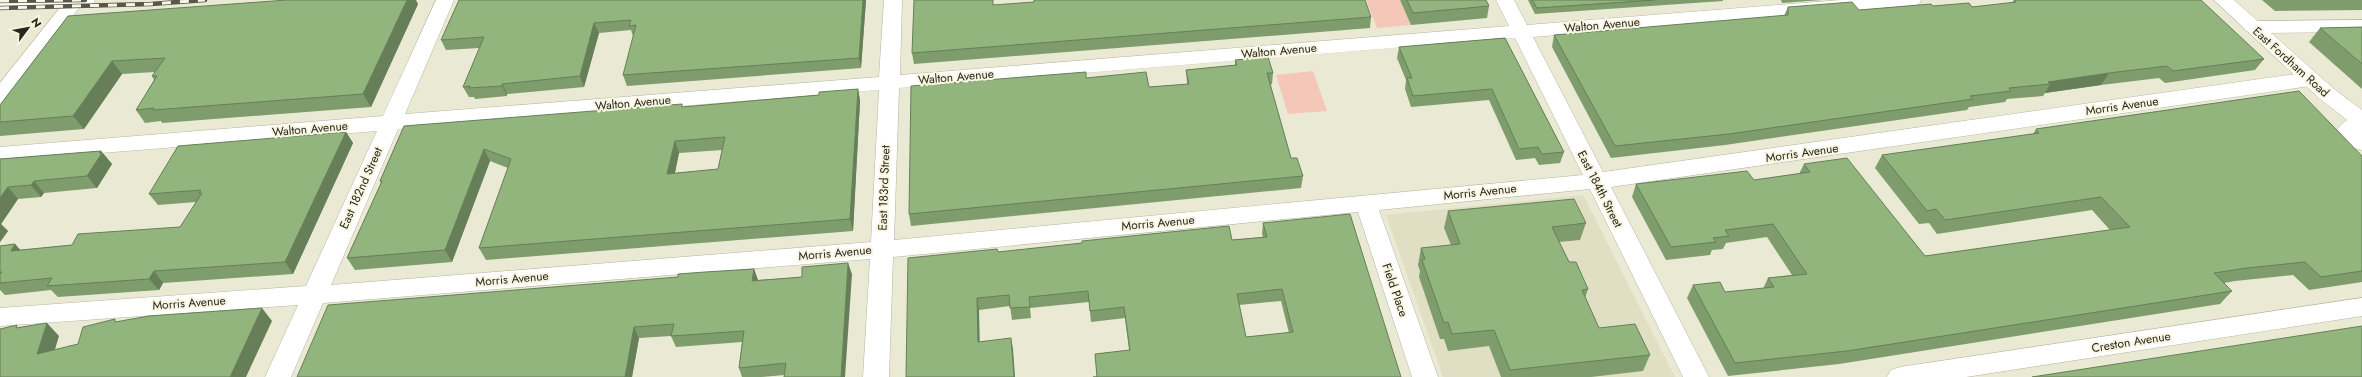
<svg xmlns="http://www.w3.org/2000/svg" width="2362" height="377" viewBox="0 0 2362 377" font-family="Jost,sans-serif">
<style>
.built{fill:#e1dfc3}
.green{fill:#f4c7b8}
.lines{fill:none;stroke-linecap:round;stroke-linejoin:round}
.minor-casing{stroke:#b6b4a0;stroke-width:1}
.secondary-casing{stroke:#b6b4a0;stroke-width:1}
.primary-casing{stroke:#b6b4a0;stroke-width:1}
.minor{fill:#fff;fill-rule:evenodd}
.secondary{fill:#fff;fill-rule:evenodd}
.primary{fill:#fff;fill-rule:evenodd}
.rail-casing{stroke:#57564b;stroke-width:4.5}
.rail{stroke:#f8f6e1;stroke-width:3;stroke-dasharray:9;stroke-linecap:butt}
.wall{fill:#7e9c6c;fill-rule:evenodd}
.shaded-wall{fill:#667f58}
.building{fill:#92b57e;stroke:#667f58;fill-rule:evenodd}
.labels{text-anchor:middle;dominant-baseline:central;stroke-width:4;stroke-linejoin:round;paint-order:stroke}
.street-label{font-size:12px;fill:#26251e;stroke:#f8f6e1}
</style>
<rect width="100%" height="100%" fill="#eae9d4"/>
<path class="built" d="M1583 195 1675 377H1443L1386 215Z"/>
<path class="green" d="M1366 0H1400L1411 25 1377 28Z
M1313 71 1327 111 1288 114 1276 75Z"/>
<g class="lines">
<defs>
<path id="minor" d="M66 0H85L7 102 0 104V83Z
M436 0H454L405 114 879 77 884 0H902L900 75 1509 26 1496 0H1514L1527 25 1841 0H1921L1919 4 1912 6 1533 37 1603 172 2310 72 2317 74 2320 79 2317 84 2310 86 1611 187 1709 377H1683L1590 189 1379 210 1438 377H1412L1358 212 893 257 889 377H863L870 259 323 303 291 377H265L298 305 0 326V308L306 286 377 131 0 161V147L383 116ZM1515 38 1583 175 894 240 899 88ZM879 90 871 242 331 285 398 129Z
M2362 20V32L2253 33 2246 31 2243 27 2246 23 2253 21Z
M2362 113V150L2354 148 2337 130C2343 121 2352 116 2362 113Z
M2362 298V316L1966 377H1887L1891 370 1900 367Z"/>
<path id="secondary" d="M0 0H95L93 4 86 6 0 7Z"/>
<path id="primary" d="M2214 0H2234L2334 89 2362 110V128L2355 126 2320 99Z"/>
</defs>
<use href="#minor" class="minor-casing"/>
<use href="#secondary" class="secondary-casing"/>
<use href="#primary" class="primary-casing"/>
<use href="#minor" class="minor"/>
<use href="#secondary" class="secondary"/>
<use href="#primary" class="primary"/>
<defs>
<path id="rail" d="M0 1 85 0
M0 8 151 4 205 0"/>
</defs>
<use href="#rail" class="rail-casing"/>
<use href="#rail" class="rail"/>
</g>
<path class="wall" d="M459 0H866L861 68 627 86 623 75 634 36H633L631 30 599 33 584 87 507 94V96L475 99 474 97H469L463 87 479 48 446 50 441 40Z
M1400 0H1486L1489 6 1487 18 1411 25Z
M1528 0H1723V1L1535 14Z
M1781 0H1822L1782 3Z
M2014 0 2264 59 2255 70 2165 83 2159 78 2101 85 2045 93 2043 96 2007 99 2005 102 1969 107 1967 110 1725 145 1611 158 1552 47 1554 35 1784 16 1788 7 1859 10 1933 6 1972 7 2012 3Z
M2262 0H2362V10L2275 11Z
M418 4 371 107 162 123 161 121 145 123 136 110 154 80 152 76 155 72 122 74 84 129 0 136V105L68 16Z
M994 5 1371 17 1370 28 914 64 912 53Z
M2362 27V89L2309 42 2320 28Z
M1505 38 1564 152 1560 163 1539 165 1535 158 1516 160 1489 100 1411 107 1405 89 1406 80 1397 58 1399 47Z
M1235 60 1273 73 1272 84 1270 85 1291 158 1303 176 1301 188 911 226 909 214 1086 78 1149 87 1187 84 1186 70 1235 65Z
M858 89 860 101 853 231 486 260 479 248 508 168 490 161 452 262 355 270 347 258 381 183 380 181 404 126 684 107 819 95ZM722 150 718 169 675 173 679 153Z
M2036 129 2362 156V282L2309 290 2293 275 2235 281 2224 283 2232 291 2220 304 1839 364 1728 376 1687 298 1693 285 1725 292 1763 289 1768 278 1792 275 1767 237 1726 243 1723 249 1712 250 1710 255 1666 260 1632 197 1636 184 1754 180 1799 174 1804 164 1925 256 2110 230 2092 210 1937 234 1929 223 1919 224 1875 168 1882 155 2033 134Z
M346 132 353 143 293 274 163 283 159 290 58 297 51 290 5 295 0 290V246L15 244 20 250 72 245 180 227 196 202 158 205 149 194Z
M101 151 112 164 97 188 44 193 41 197 18 199 1 224 8 231 0 242V159Z
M1448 211 1586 223 1580 240 1559 242 1569 262 1588 289 1585 298 1599 328 1650 355 1643 371 1591 377H1501L1489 346 1448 351 1444 339H1440L1419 277 1420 271 1418 265 1421 248 1451 245 1444 228Z
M1263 223 1401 377H1097L1095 354 1129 350 1125 318 1091 322 1089 302 1030 308 1031 318 1012 320 1010 306 979 310V342L1013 349 906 377 998 252 1232 240 1263 237 1262 234ZM1281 301 1289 333 1246 337 1239 305Z
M754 269 758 280 852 274 784 375 762 377H742L739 368 742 342 676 347 671 336 639 338 632 377H297L678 277Z"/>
<path class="shaded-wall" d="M407 0H416L418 4 371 107 363 94Z
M863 0H866L861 68 859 58Z
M594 23 599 33 584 87 580 76Z
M112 61 122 74 84 129 73 116Z
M2109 73 2101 85 2045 93 2050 84 2048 82Z
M502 84 507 94V96L502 86Z
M858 89 860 101 853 231 850 219Z
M346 132 353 143 293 274 285 262Z
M675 141 679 153 672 186 667 174Z
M484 149 490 161 452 262 445 250Z
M101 151 112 164 97 188 87 176Z
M34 181 44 193 41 197 31 185Z
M8 187 18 199 1 224 8 231 0 242V198Z
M15 244 26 256 11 251Z
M848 263 852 274 845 377H841Z
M754 269 758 280 752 281Z
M154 271 163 283 159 290 149 279Z
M977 298 979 310 980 353 978 342Z
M262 308 272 321 246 377H230Z
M47 323 59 336 50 366 37 354Z
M634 327 639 338 632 377H625Z
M1011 338 1013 349 1015 377H1014Z"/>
<path class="building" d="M287 0H407L363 94 153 110 154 108 136 110 157 76H152L165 58 112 61 73 116 0 122V105L68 16Z
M459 0H863L859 58 623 75 636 25 629 26 631 20 594 23 580 76 502 84V86L469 88 470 86 463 87 484 37 441 40Z
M914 0H993V5L1034 2V0H1365L1371 17 912 53Z
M1407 0H1486L1489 6 1413 13Z
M1532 0H1655L1537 8Z
M2014 0H2201L2264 59 2173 71 2167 66 2109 73 2048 82 2050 84 2009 88 2011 91 1970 96 1973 99 1729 134 1615 146 1554 35 1788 15V7L1852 2 1859 10 1931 4 1933 6 1969 3 1972 7 2016 2Z
M2362 27V64L2320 28Z
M1505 38 1564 152 1542 154 1538 147 1519 149 1492 89 1413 96 1407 78H1412L1399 47Z
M1268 57 1273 73H1267L1291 158H1297L1303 176 909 214 911 86 1086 72V78L1146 72 1149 87 1189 84 1186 70 1237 65 1235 60Z
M858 89 850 219 479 248 511 159 484 149 445 250 347 258 382 181H380L404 126 682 104V107L819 95V92ZM725 137 718 169 667 174 675 141Z
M2299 91 2362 156V271L2321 277 2305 262 2247 268 2214 273 2232 291 1847 351 1735 363 1693 285 1720 282 1725 292 1774 287 1768 278 1807 274 1773 224 1725 230 1729 236 1713 238 1716 242 1671 247 1636 184 1747 171 1754 180 1810 172 1804 164 1847 158 1925 256 2130 227 2101 197 1945 220 1936 209 1927 211 1882 155 2039 133 2036 129Z
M346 132 285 262 154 271 149 279 47 286 52 278 0 283V274L2 272H0V246L15 244 11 251 72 245 78 234 180 227 202 193H199L201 190 149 194 178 146Z
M101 151 99 153H102L87 176 34 181 31 185 8 187 0 198V159Z
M1574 199 1586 223 1552 227 1569 262H1576L1588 289 1582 290 1599 328 1635 324 1650 355 1510 370 1494 330 1452 334 1448 322 1444 323 1422 260 1425 259 1421 248 1460 244 1448 211Z
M1350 214 1401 377H1093H1097L1095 354 1130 350 1124 307 1090 311 1088 291 1029 297 1030 307 1010 308 1009 295 977 298 978 342 1011 338 1014 377H906L908 258 997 249 998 252 1082 243V241L1229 226 1232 240 1267 237 1263 223ZM1282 289 1293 332 1246 337 1237 294Z
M848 263 841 377H784L786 363 739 368 744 331 671 336 674 324 634 327 625 377H297L328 305 678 277V274L705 272 754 269 752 281 802 277V267Z
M262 308 230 377H0V329L17 325 16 328 47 323 37 354 78 344 83 327 115 319V322L149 316Z
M2362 326V377H2032Z"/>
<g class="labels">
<g class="street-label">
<text transform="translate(1602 25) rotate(-5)">Walton Avenue</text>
<text transform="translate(1279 51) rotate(-5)">Walton Avenue</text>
<text transform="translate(2291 62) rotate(42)">East Fordham Road</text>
<text transform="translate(956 77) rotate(-5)">Walton Avenue</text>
<text transform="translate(633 103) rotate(-5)">Walton Avenue</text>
<text transform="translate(2122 106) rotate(-8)">Morris Avenue</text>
<text transform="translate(310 129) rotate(-5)">Walton Avenue</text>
<text transform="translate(1802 153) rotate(-8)">Morris Avenue</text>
<text transform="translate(361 188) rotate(-66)">East 182nd Street</text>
<text transform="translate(884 188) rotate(-88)">East 183rd Street</text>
<text transform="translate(1600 189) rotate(63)">East 184th Street</text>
<text transform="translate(1480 192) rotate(-6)">Morris Avenue</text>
<text transform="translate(1158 223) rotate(-5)">Morris Avenue</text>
<text transform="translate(835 253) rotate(-5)">Morris Avenue</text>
<text transform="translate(512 279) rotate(-5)">Morris Avenue</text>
<text transform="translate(1395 290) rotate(71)">Field Place</text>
<text transform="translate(189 303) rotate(-4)">Morris Avenue</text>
<text transform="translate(2131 342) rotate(-9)">Creston Avenue</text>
</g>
</g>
<g transform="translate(28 28) rotate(58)" stroke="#f8f6e1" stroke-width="3" paint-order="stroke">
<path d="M0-3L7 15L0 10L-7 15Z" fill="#26251e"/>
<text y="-6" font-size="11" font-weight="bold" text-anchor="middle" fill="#26251e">N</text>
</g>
</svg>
